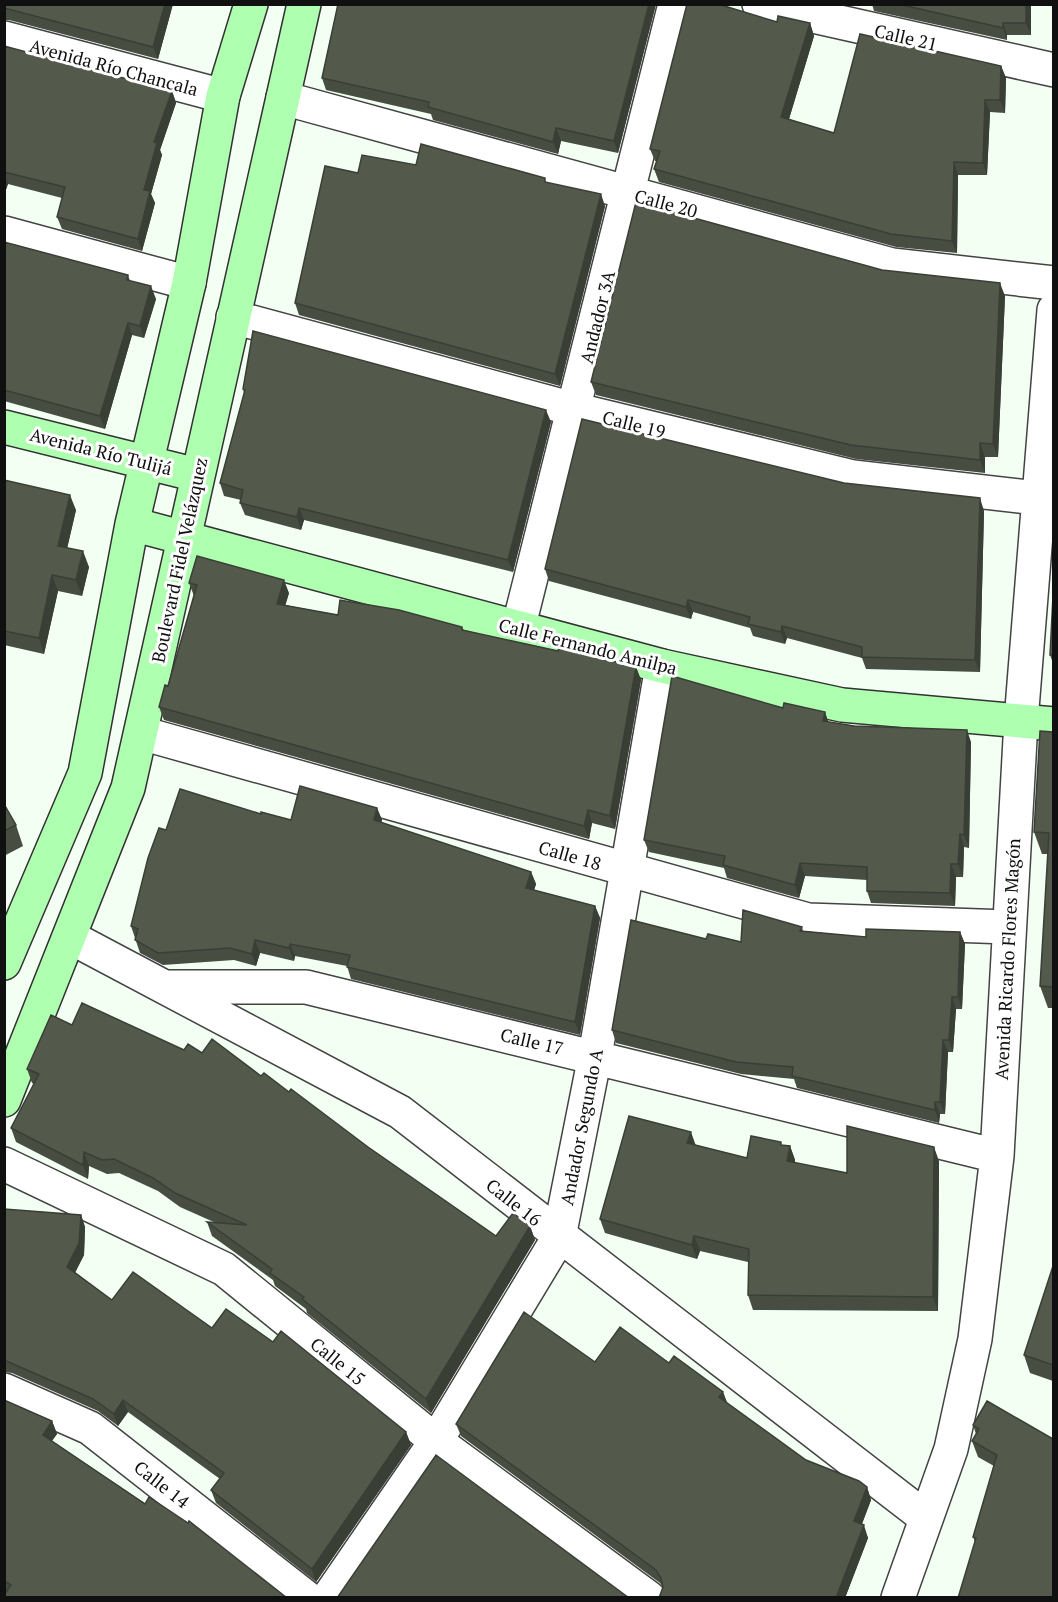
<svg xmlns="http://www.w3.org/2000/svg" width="1058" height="1602" viewBox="0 0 1058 1602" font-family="'PT Serif',serif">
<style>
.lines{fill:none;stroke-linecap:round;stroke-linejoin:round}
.street-casing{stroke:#434343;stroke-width:36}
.secondary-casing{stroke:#323232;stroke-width:36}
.street{stroke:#fff;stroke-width:33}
.secondary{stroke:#afffb0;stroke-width:33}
.wall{fill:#474d41}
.shaded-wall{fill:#3a3f35}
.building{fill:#535a4c;stroke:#3a3f35;stroke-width:1.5}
.labels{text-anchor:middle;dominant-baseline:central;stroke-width:6;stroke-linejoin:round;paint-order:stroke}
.street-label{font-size:18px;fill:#101010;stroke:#fff}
</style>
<rect width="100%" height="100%" fill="#f4fff4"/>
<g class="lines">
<defs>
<path id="street" d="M759 4 1054 70
M4 38 223 96
M283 98 892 265 1054 283
M4 233 189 283
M233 317 573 409 853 477 1054 500
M518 629 675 4
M141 733 808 920 1008 927
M70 937 400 1112 926 1518
M170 987H306L997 1156
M4 1164 224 1269 436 1441 649 1598
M4 1390 90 1428 307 1598
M328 1598 436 1441 559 1237 595 1056 662 666
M898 1598 951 1449 975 1339 997 1156 1021 721 1054 310"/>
<path id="secondary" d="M4 427 197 475
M132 524 662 666 842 705 1054 724
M4 963 85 773 132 524 189 283 223 96 251 4
M4 1100 128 788 304 4"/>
</defs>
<use href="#street" class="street-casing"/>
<use href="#secondary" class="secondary-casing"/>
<use href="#street" class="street"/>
<use href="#secondary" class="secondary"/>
</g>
<path class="wall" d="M4 4H173L158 59 9 20H4Z
M656 4 618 153 561 141 558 154 433 120 431 114 326 90 322 78Z
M872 4H1031V35H1007V40L874 11Z
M777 22 810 23 814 36 789 119 834 133 1001 66 1006 78 1005 113 990 112 987 175H958L957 253 896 247 659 182 654 169 657 161H655L650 149Z
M4 46 172 91 176 103 160 150 162 155 151 194 155 203 142 251 62 229 57 217 62 198 8 184 4 195Z
M416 165 547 182 605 206 560 386 299 315 295 303 358 173Z
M4 242 128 275 130 281 156 299 144 338 132 335 105 429 4 401Z
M882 270 1005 296 998 457H985V473L856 459 596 395 591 382Z
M243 389 551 422 513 572 304 520 301 530 245 515 240 503 241 500 224 496 220 483 244 393Z
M4 480 76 510 67 548 89 567 82 596 58 591 44 654 4 645Z
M844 483 984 511 980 672 866 669 862 658 787 638 785 644 753 636 750 628 693 612 691 619 549 581 545 569Z
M189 583 289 593 285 605 338 615 462 627 464 631 636 667 641 680 615 829 592 823 589 839 164 720 159 707 168 686 194 596Z
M1053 596V663L1050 655Z
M783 708 825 712 828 722 971 742 969 848 964 847 963 877H956L955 906 871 903 867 891V880L805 876 799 898 727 878 724 868 649 852 644 840Z
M1053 732V1008H1048L1040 986 1048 854H1042L1034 832Z
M4 804 16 825 23 846 4 856Z
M377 808 382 820 381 823 531 872 536 884 534 890 595 906 600 918 580 1035 351 979 347 966 295 956 294 961 260 953 256 966 234 960 163 965 140 953 131 926 166 830 261 814 291 820Z
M802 927 803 931 866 937 960 932 965 944 962 1009H956L953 1052H948L945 1114H940L939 1123 797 1088 794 1079 741 1074 616 1043 612 1030 706 939 741 942Z
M72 1025 202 1053 261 1076 289 1092 496 1236 530 1226 535 1240 431 1413 307 1313 306 1309 275 1286 273 1280 212 1236 207 1222 216 1223 180 1207 158 1191 119 1173 107 1174 89 1166 88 1179 16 1142 11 1128 34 1084 32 1083 27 1069Z
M696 1145 747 1158 783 1145 790 1146 795 1160V1163L847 1173 939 1161 938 1311 753 1310 748 1295V1262L700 1251 697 1259 605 1233 600 1219Z
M4 1209 81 1215 85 1227 84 1255 75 1272 112 1300 212 1328 273 1342 406 1432 411 1445 316 1582 216 1503 211 1490 220 1479 128 1412 118 1426 98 1411 12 1373 4 1372Z
M1053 1266V1381L1030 1373 1024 1355Z
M595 1362 669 1363 723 1392 727 1403 806 1460 867 1487 871 1500 862 1524 868 1538 845 1598H659L663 1587 660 1583 461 1436 456 1424Z
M4 1400 52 1421 57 1434 52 1441 287 1598 7 1592 4 1590Z
M973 1425 1053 1439 975 1542 973 1537 994 1466 978 1457 972 1441 976 1434Z"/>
<path class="shaded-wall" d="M165 4H173L158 59 153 47Z
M649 4H656L618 153 614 141Z
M1026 4H1031V35L1026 23Z
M810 23 814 36 786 129 781 117Z
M1003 23 1007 35V40L1003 28Z
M1001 66 1006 78 1005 113 1000 100Z
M172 91 176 103 160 150 162 155 151 194 155 203 142 251 138 239 144 190 154 142Z
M985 100 990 112 987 175 983 163Z
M556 128 561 141 558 154 553 142Z
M954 162 958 175 957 253 952 241Z
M4 174 8 184 4 195Z
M601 194 605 206 560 386 555 374Z
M1000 283 1005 296 998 457 993 444Z
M151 286 156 299 144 338 140 326Z
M128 323 132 335 105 429 100 416Z
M546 410 551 422 513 572 508 560Z
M980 443 985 457V473L980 460Z
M70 495 76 510 64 562 58 546Z
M980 498 984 511 980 672 975 660Z
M299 508 304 520 301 530 297 517Z
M83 551 89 567 82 596 76 580Z
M52 575 58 591 44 654 39 638Z
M284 580 289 593 282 617 277 604Z
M688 600 693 612 691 619 686 607Z
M782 626 787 638 785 644 781 632Z
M636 667 641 680 615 829 610 816Z
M825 712 829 724 823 721Z
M967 730 971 742 969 848 964 835Z
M377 808 382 820 378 832 374 820Z
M588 810 592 823 589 839 584 826Z
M960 834 964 847 963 877 958 864Z
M800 863 805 876 799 898 795 885Z
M951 864 956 877 955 906 950 893Z
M531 872 536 884 531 900 526 888Z
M595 906 600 918 580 1035 575 1022Z
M960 932 965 944 962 1009 958 997Z
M255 940 260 953 256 966 252 954Z
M290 944 295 956 294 961 289 948Z
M952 997 956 1009 953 1052 949 1040Z
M943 1040 948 1052 945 1114 940 1102Z
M935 1102 940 1114 939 1123 935 1110Z
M691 1132 696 1146 687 1143Z
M790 1146 795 1160 793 1175 787 1161Z
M934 1147 939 1161 938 1311 933 1297Z
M84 1152 89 1166 88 1179 83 1165Z
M81 1215 85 1227 84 1255 72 1279 67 1267Z
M530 1226 535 1240 431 1413 426 1399Z
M694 1236 700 1251 697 1259 692 1245Z
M723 1392 728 1405 719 1397Z
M123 1400 128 1412 118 1426 114 1414Z
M52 1421 57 1434 47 1447 43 1435Z
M406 1432 411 1445 316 1582 312 1569Z
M867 1487 871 1500 858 1534 854 1521Z
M864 1525 868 1538 845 1598H836Z"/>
<path class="building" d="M4 4H165L153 47 4 8Z
M338 4H649L614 141 556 128 553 142 428 107 429 102 322 78Z
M687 4H718L777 22 778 16 810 23 781 117 834 133 860 34 1001 66 1000 100H985L983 163 954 162 952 241 891 234 654 169 660 151 650 149Z
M898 4H1026V23H1003V28Z
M4 46 172 91 154 142 157 143 144 190 150 191 138 239 57 217 65 187 4 172Z
M421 144 545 178V182L601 194 555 374 295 303 325 166 358 173 362 155 416 165Z
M636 202 882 270 1000 283 993 444 980 443V460L851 445 591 382Z
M4 242 128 275 127 280 151 286 140 326 128 323 100 416 4 390Z
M253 331 546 410 508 560 299 508 297 517 240 503 243 490 220 483 245 390 243 389Z
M582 419 844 483 980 498 975 660 862 657V647L782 626 781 632 748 624 750 617 688 600 686 607 545 569Z
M4 480 70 495 58 546 83 551 76 580 52 575 39 638 4 631Z
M197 556 284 580 277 604 338 615 340 600 399 610 462 627V630L558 651 559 647 636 667 610 816 588 810 584 826 159 707 165 685 168 686 197 585 189 583Z
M1053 596V655H1050Z
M672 676 783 708 784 703 825 712 823 721 854 726 967 730 964 835 960 834 958 864H951L950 893 867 891V867L800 863 795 885 723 865 725 856 644 840Z
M1040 731 1053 732V987L1040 986 1049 833 1034 832Z
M300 786 377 808 374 820 531 872 526 888 595 906 575 1022 347 967 350 955 290 944 289 948 255 940 252 954 230 948 158 953 135 940 138 929 131 926 148 858 159 828 166 830 180 789 261 814V812L291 820Z
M4 804 16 825 4 831Z
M743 910 802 927 800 931 866 937V929L960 932 958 997H952L949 1040H943L940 1102H935V1110L792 1076 793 1067 736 1062 612 1030 631 920 706 939 708 934 741 942Z
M82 1003 184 1050 188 1044 202 1053 212 1039 261 1076 264 1073 289 1092 291 1089 368 1147 496 1236 513 1213 530 1226 426 1399 302 1299 304 1297 270 1273 272 1269 207 1222 247 1225 175 1193 153 1178 114 1159 102 1160 84 1152 83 1165 11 1128 39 1074 27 1069 51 1015 72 1025Z
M629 1116 691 1132 687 1143 747 1158 751 1136 781 1142V1145L790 1146 787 1161 847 1173V1126L934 1147 933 1297 748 1295 749 1249 694 1236 692 1245 600 1219Z
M4 1209 81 1215 79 1243 67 1267 112 1300 133 1272 212 1328 226 1309 273 1342 281 1331 406 1432 312 1569 211 1490 224 1473 123 1400 114 1414 93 1399 4 1360Z
M1053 1266V1365L1024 1355Z
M524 1312 595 1362 620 1327 669 1363 674 1356 723 1392 719 1397 806 1460 859 1481 867 1487 854 1521 864 1525 836 1598H659L663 1587 661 1578 656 1570 456 1424Z
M4 1400 52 1421 43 1435 145 1504 149 1497 188 1523 189 1521 287 1598H4V1595L11 1585 4 1581Z
M987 1401 1053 1439V1598H958L976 1538 973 1537 997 1455 972 1441 979 1429 973 1425Z
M436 1455 629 1598H337Z"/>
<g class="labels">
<g class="street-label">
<text transform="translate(906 37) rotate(13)">Calle 21</text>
<text transform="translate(114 67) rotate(15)">Avenida Río Chancala</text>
<text transform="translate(666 203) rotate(15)">Calle 20</text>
<text transform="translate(597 317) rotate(-76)">Andador 3A</text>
<text transform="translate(634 424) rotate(14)">Calle 19</text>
<text transform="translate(101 451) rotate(14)">Avenida Río Tulijá</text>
<text transform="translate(179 560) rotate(-78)">Boulevard Fidel Velázquez</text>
<text transform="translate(588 646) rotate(14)">Calle Fernando Amilpa</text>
<text transform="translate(570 855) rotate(16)">Calle 18</text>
<text transform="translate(1007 959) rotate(-87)">Avenida Ricardo Flores Magón</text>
<text transform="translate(532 1041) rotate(13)">Calle 17</text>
<text transform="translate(581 1127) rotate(-79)">Andador Segundo A</text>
<text transform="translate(514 1202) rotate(38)">Calle 16</text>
<text transform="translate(338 1361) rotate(39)">Calle 15</text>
<text transform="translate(162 1484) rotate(38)">Calle 14</text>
</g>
</g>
<rect width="1058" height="1602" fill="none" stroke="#101010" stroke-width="12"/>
</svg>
